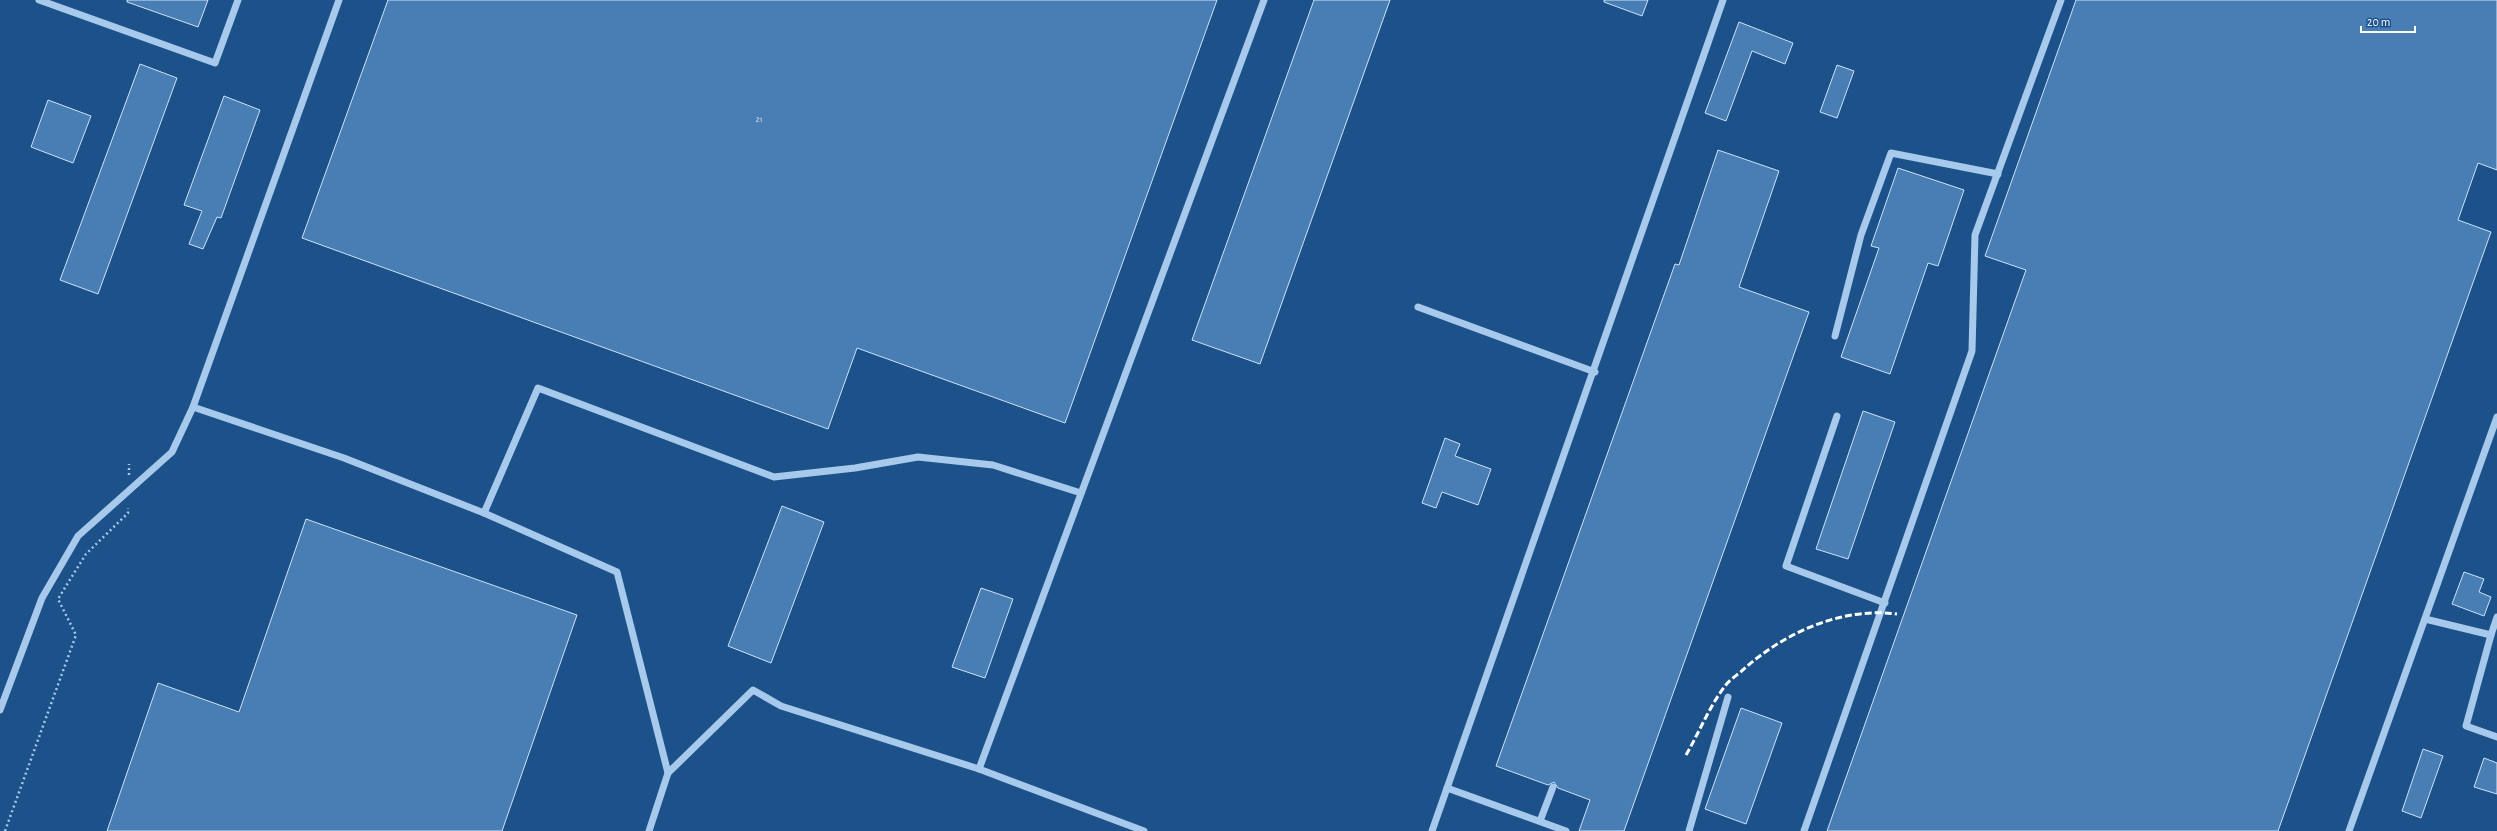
<svg xmlns="http://www.w3.org/2000/svg" width="2497" height="831" viewBox="0 0 2497 831" font-family="'Alegreya Sans',sans-serif">
	<rect width="100%" height="100%" fill="#1c518a"/>
	<g fill="#497eb4" stroke="#cce2f9">
		<path d="M127,0H208L198,27L127,2Z"/>
		<path d="M388,0H1217L1065,423L857,348L828,429L302,238Z"/>
		<path d="M1314,0H1390L1260,364L1192,340Z"/>
		<path d="M1604,0H1648L1642,16L1604,2Z"/>
		<path d="M2076,0H2497V170L2478,163L2458,220L2491,232L2278,831H1827L2026,270L1985,256Z"/>
		<path d="M1739,22L1793,43L1785,64L1752,51L1726,121L1705,113Z"/>
		<path d="M140,64L177,78L98,294L60,280Z"/>
		<path d="M1837,65L1854,71L1837,118L1820,112Z"/>
		<path d="M224,96L260,110L221,218L217,217L203,249L189,244L202,211L184,205Z"/>
		<path d="M48,100L91,116L73,163L31,147Z"/>
		<path d="M1718,150L1779,171L1739,287L1809,312L1624,831H1579L1590,800L1558,788L1554,782L1548,785L1496,766L1675,264L1679,265Z"/>
		<path d="M1898,168L1964,190L1938,266L1928,263L1890,374L1841,357L1879,248L1871,246Z"/>
		<path d="M1863,411L1895,422L1848,559L1816,549Z"/>
		<path d="M1445,438L1460,444L1455,456L1491,469L1478,505L1442,492L1436,508L1422,503Z"/>
		<path d="M782,506L824,522L771,663L728,646Z"/>
		<path d="M306,519L577,615L502,831H107L158,683L239,712Z"/>
		<path d="M2464,572L2484,579L2479,592L2491,597L2484,616L2452,604Z"/>
		<path d="M981,588L1013,599L985,678L952,667Z"/>
		<path d="M1741,708L1782,723L1746,824L1705,809Z"/>
		<path d="M2423,749L2443,756L2421,818L2402,811Z"/>
		<path d="M2484,758L2497,763V794L2474,787Z"/>
	</g>
	<g fill="none" stroke-linecap="round" stroke-linejoin="round">
		<g stroke="#a6c9ec" stroke-width="2.5" stroke-dasharray="2 3" stroke-linecap="butt">
			<path d="M129,475V464"/>
			<path d="M5,831L76,635L58,599L86,554L128,513V508"/>
		</g>
		<g stroke="#a6c9ec" stroke-width="7">
			<path d="M39,0L215,63L238,0"/>
			<path d="M1418,307L1595,372"/>
			<path d="M1835,336L1861,235L1891,153L1998,174"/>
			<path d="M193,407L344,458L484,513L617,572L668,773"/>
			<path d="M1837,416L1786,566L1885,603"/>
			<path d="M484,513L538,388L774,477L855,468L918,457L993,465L1081,493"/>
			<path d="M2425,619L2491,635L2497,617"/>
			<path d="M2491,635L2466,726L2497,737"/>
			<path d="M0,710L42,598L78,536L172,452L193,407L339,0"/>
			<path d="M979,769L1264,0"/>
			<path d="M1447,788L1566,831"/>
			<path d="M1540,821L1553,787"/>
			<path d="M649,831L668,773L753,690L781,706L979,769L1144,831"/>
			<path d="M1432,831L1723,0"/>
			<path d="M1689,831L1728,697"/>
			<path d="M1804,831L1972,351L1975,235L2061,0"/>
			<path d="M2349,831L2497,417"/>
		</g>
		<path stroke="#fff" stroke-width="3" stroke-dasharray="7 3" stroke-linecap="butt" d="M1686,755C1699,733 1709,707 1725,686C1730,679 1739,674 1745,668C1786,632 1842,607 1897,614"/>
	</g>
	<g text-anchor="middle" dominant-baseline="central" stroke-width="4" stroke-linejoin="round" paint-order="stroke">
		<g font-size="9" fill="#d2dfec">
			<text x="759" y="119">21</text>
		</g>
	</g>
	<path d="M2361 26v6h54v-6" fill="none" stroke="#ffffff" stroke-width="2"/>
	<text x="2367" y="26" font-size="12" fill="#ffffff" stroke="#1c518a" stroke-width="3" paint-order="stroke">20 m</text>
</svg>
